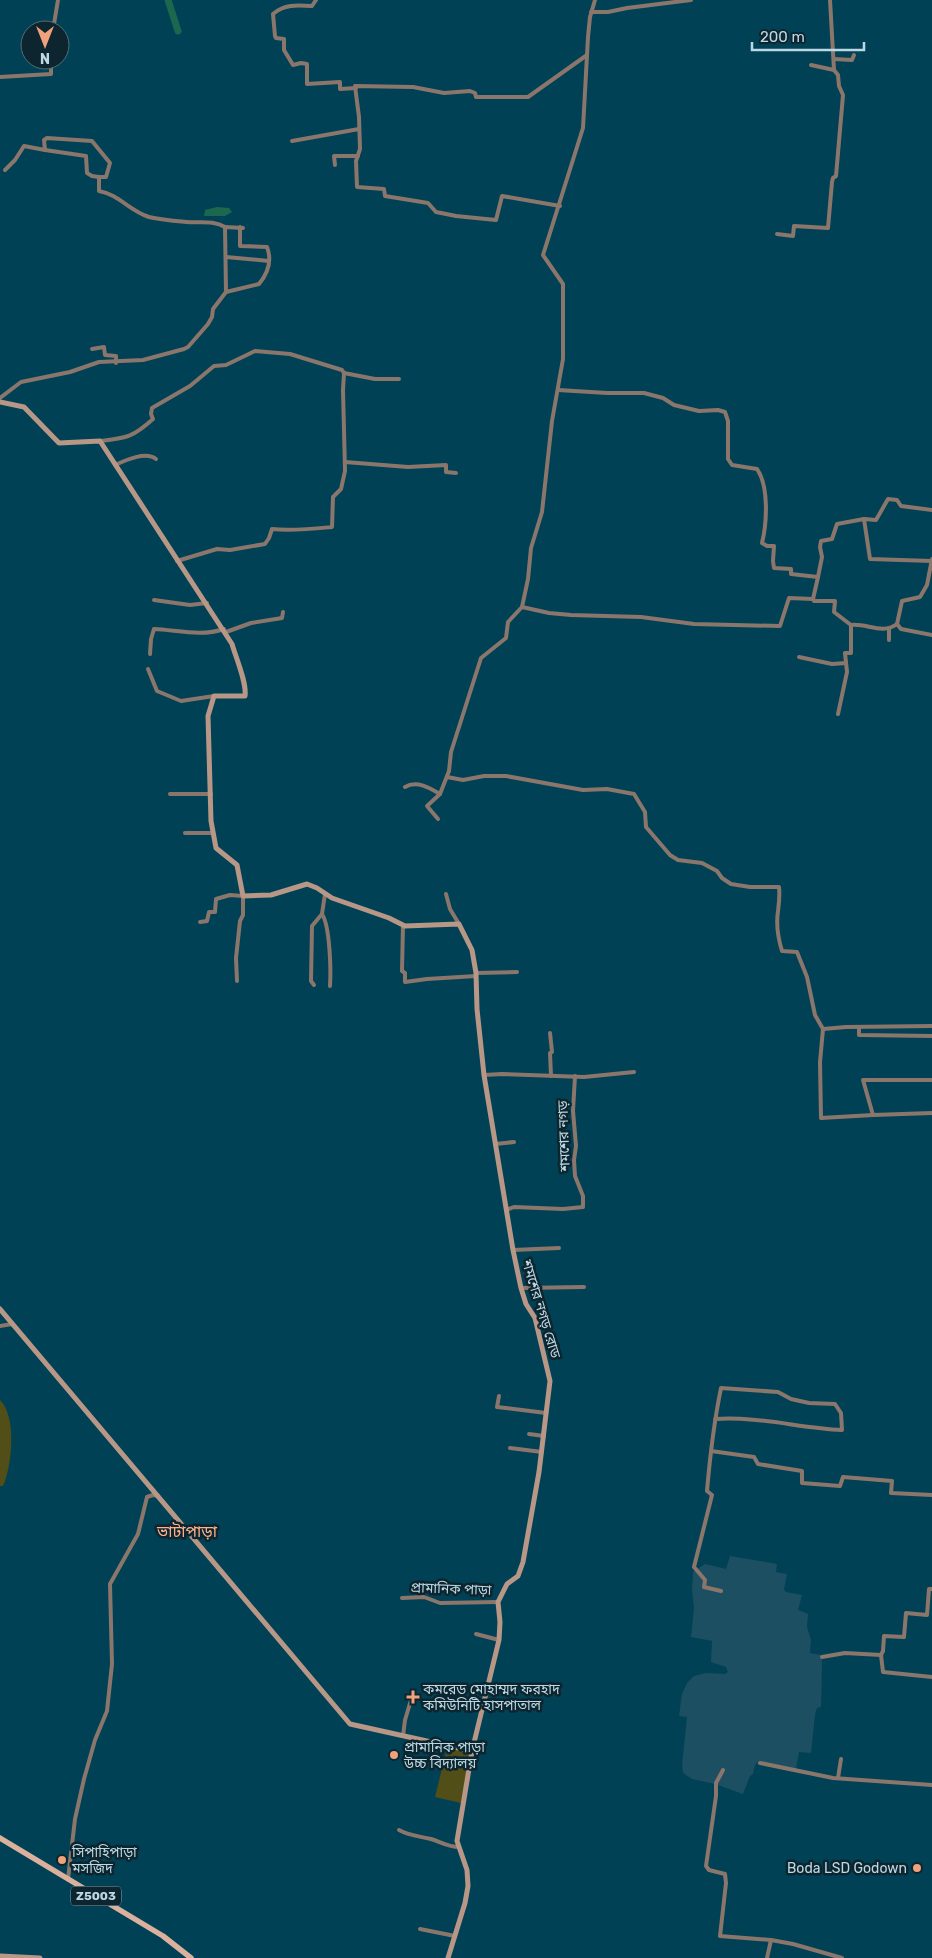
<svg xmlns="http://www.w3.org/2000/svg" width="932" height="1958" viewBox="0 0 932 1958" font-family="Rubik,'Noto Sans Bengali',sans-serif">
	<rect width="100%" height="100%" fill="#004155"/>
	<path fill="#1c4f61" d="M730,1556L777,1564L776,1572L787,1574L784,1590L786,1592L802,1595L798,1610L808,1614L807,1627L811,1640L810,1653L821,1655L822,1663L821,1707L817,1708L815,1715L811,1753L799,1752L796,1769L759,1761L755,1765L753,1774L750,1776L743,1794L715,1784L692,1779L686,1775L683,1772L682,1765L687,1717L679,1716L682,1694L687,1683L694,1676L706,1673L725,1674L728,1672L726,1667L711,1662L712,1641L691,1637L694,1608L692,1590L693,1572L705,1564L726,1569Z"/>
	<g fill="#514e17">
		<path d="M0,1400C17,1416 12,1466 3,1486H0Z"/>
		<path d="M447,1748L470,1753L461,1803L435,1797Z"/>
	</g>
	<path fill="#1b684f" d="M217,207L229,208L232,212L225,216H204L205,210Z"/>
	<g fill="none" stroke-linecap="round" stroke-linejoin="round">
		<path stroke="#1b684f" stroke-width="7" d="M168,0L178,31"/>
		<g stroke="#8b766c" stroke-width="4">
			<path d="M316,0L312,6C297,5 284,4 273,14L275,36L276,38L284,39V50L293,65L301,63L307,64V84L340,82V89L356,88"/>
			<path d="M591,12H608L627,8L691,0"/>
			<path d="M53,30L58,0"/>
			<path d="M834,59L852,60L854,55"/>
			<path d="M811,65L834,70L830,0"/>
			<path d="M0,77L51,74V60"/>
			<path d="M292,141L359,129"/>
			<path d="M45,150L86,156L87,173L92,176L99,177"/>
			<path d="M335,165L334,156H358"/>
			<path d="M5,170L15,160L24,146L45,150L44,140L47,138L92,141L110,163L106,177H99V191C118,194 130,211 149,217C161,220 175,221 187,222C200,223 214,220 225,227"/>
			<path d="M560,206L502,196L496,220L456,216L436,212L428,203L385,196L384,189L357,187L356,161L360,149L359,117L355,86L413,87L444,93L470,91L475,93L476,97H528L587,55"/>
			<path d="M777,234L793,236L794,226L828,228L832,182L833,178L836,176L843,95L839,86L838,75L834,70"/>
			<path d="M226,257L269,261"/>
			<path d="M226,292L225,227L243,228"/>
			<path d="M92,349L104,347L105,355L116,356V363"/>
			<path d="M344,373L375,379H399"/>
			<path d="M0,398L21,382L70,372L99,362L143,360L184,349L188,347L208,324L212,317L213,309L226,292L259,284C268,273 272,260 267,247L240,246V227"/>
			<path d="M100,441C126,438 132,438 153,419L151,414L152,408L190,386L214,366L226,365L255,351L290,354L342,370L344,373L343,390L345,471L341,489L333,497L332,527C311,529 293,531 272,529L269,538L265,544L230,550L217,549L177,561"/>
			<path d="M345,462L408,467L446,465V472L456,473"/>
			<path d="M115,465C126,460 146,451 156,459"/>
			<path d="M864,519L870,559L932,561"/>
			<path d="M818,577L822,557L820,547L821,541L832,539L837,524L864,519L876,520L888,499L897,500L901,506L932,510"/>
			<path d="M813,599L814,601H835L834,612L851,625"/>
			<path d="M154,600L190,605L207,603"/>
			<path d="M522,607L549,613L571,615L641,617L694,624L780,626L789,598L813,599L818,577L791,574V569L774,568L773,561L774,546H767L762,543C767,523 769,486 757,469L732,465L728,459V421L725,412L718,410L699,411L674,405L663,398L644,393H607L558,390"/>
			<path d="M897,624L902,601L920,597L927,585L932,559"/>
			<path d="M889,628V640"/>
			<path d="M226,632L251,623L282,618L283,612"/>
			<path d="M150,654L151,639L154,629C177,630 201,637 224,629"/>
			<path d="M799,657L832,664L846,663"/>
			<path d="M148,669L157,691L181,701L214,696"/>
			<path d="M838,714L847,672L845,653H851V625C867,623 882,635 897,624L901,629L932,635"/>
			<path d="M447,777L463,780L484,776H506L583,790L607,789L634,794L645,812L646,827L670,855L678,860L702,863L717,871L722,878L731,884L750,887H779C780,896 779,903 778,911C776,924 778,938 782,951L797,952L807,977L815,1015L823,1029L846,1027L932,1026"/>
			<path d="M405,787C417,780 430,788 440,794L449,771L451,752L481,658L506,638L508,622L522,607L528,579L531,548L542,512L552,421L563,359V284L543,255L583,128L588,37L590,17L595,0"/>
			<path d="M170,794H211"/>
			<path d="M438,819L427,806L440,794"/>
			<path d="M185,833H213"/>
			<path d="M446,894L450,909L459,924"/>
			<path d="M322,914C330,926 331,970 330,986"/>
			<path d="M200,922L207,921L209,912H215L216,899L230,895L243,896V915L240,921L236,958L237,981"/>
			<path d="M403,925L402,971L405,973V982L427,979L476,976"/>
			<path d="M476,973L517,972"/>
			<path d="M314,985L311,981L312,926L322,914L325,894"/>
			<path d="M859,1027V1035L932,1036"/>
			<path d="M823,1029L820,1062L821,1118L873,1115"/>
			<path d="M550,1033L552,1052L550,1053L551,1076"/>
			<path d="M484,1075L502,1074L584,1077L634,1072"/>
			<path d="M932,1080H863L873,1115L932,1113"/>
			<path d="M495,1144L514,1142"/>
			<path d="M506,1210L514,1207L563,1209L583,1207V1196L575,1176L574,1160L576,1146L573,1111L575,1076"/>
			<path d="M513,1250L559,1248"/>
			<path d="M521,1288L584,1287"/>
			<path d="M0,1326L12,1324"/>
			<path d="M499,1396L497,1407L546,1413"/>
			<path d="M715,1419C757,1416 800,1428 842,1430L841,1413L835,1404L809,1403L791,1399L778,1392L721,1388C714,1422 710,1456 707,1491L712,1495L694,1567L705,1580L704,1587L721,1591"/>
			<path d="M529,1434L544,1436"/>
			<path d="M510,1448L542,1452"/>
			<path d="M711,1451L754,1457L758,1464L802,1471V1483L840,1486L843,1477L892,1481L891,1493L932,1495"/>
			<path d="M402,1598L424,1597L440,1603L498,1602"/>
			<path d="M476,1634L499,1640"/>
			<path d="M881,1655L883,1651L884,1636L904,1637L906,1613L927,1615L929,1589H932"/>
			<path d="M822,1657L845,1653L881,1655L883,1672L932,1677"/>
			<path d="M403,1736L405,1720L411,1700"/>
			<path d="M760,1763L833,1778L932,1785"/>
			<path d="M723,1770L716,1783V1796L706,1866L709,1870L725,1874L726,1883L720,1936L771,1940L793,1944L842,1958"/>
			<path d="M838,1778L841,1759"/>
			<path d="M399,1830C410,1836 419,1836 431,1839C441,1842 448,1847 459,1847"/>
			<path d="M68,1879L75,1819L84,1779L95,1740L107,1711L112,1664L110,1584L138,1534L147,1497L153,1495L158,1496"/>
			<path d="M420,1929L455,1936"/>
			<path d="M767,1958L771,1940"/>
		</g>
		<g stroke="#b89787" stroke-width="5">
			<path d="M0,402L24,407L59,443L100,441L232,644C236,658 247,683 245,696H214L208,716L211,821L216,848L237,865L243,896L271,895L307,884L317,888L332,898L389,918L405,926L459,924L472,950L476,973L477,1009L484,1075L513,1250L521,1288L526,1304L535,1318L550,1381L539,1472L523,1562L518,1576L507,1584L498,1602L500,1622L499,1640L472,1751L457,1841L467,1870L468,1886L465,1903L448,1958"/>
			<path d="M0,1309L350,1724L472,1751"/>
			<path d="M0,1956L40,1958"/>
		</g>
		<path stroke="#dbb09c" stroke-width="5.5" d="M0,1838L163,1936L191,1958"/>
	</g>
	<g fill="#f1a17b" stroke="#0d252e" stroke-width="2">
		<path d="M410.5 1689.5h5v5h5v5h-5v5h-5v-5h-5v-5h5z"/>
		<circle cx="394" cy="1755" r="5"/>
		<circle cx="62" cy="1860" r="5"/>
		<circle cx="917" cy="1868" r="5"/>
	</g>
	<g text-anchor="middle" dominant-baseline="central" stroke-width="5" stroke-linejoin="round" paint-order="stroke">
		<rect fill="#0d252e" stroke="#88a2ad" stroke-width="1" x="71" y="1886.5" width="50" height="19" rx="4"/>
		<g font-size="12" font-weight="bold" fill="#bcd8e4">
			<text x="96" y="1896">Z5003</text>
		</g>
		<g font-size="14" fill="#bcd8e4" stroke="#0d252e">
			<text transform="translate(564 1136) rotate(-92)">শমশের নগড়</text>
			<text transform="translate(541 1309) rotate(73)">শমশের নগড় রোড</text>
			<text transform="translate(451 1589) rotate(2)">প্রামানিক পাড়া</text>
		</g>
		<g font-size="14" fill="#bcd8e4" stroke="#0d252e" text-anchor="start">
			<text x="423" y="1689">কমরেড মোহাম্মদ ফরহাদ<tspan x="423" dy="16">কমিউনিটি হাসপাতাল</tspan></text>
			<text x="404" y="1747">প্রামানিক পাড়া<tspan x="404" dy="16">উচ্চ বিদ্যালয়</tspan></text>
			<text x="72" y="1852">সিপাহিপাড়া<tspan x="72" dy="16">মসজিদ</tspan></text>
			<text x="907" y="1868" text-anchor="end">Boda LSD Godown</text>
		</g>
		<g font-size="16" fill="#feb38f" stroke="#0d252e">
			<text x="187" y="1531">ভাটাপাড়া</text>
		</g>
	</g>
	<g transform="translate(45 45) rotate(180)"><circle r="24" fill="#0d252e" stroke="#536d77"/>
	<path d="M0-4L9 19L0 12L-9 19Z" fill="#f1a17b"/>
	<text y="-8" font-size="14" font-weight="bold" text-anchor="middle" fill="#bcd8e4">N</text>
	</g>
	<path d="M752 42v8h112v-8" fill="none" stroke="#bcd8e4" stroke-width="2.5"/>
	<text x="760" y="42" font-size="15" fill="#bcd8e4" stroke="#0d252e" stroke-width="4" paint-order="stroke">200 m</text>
</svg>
